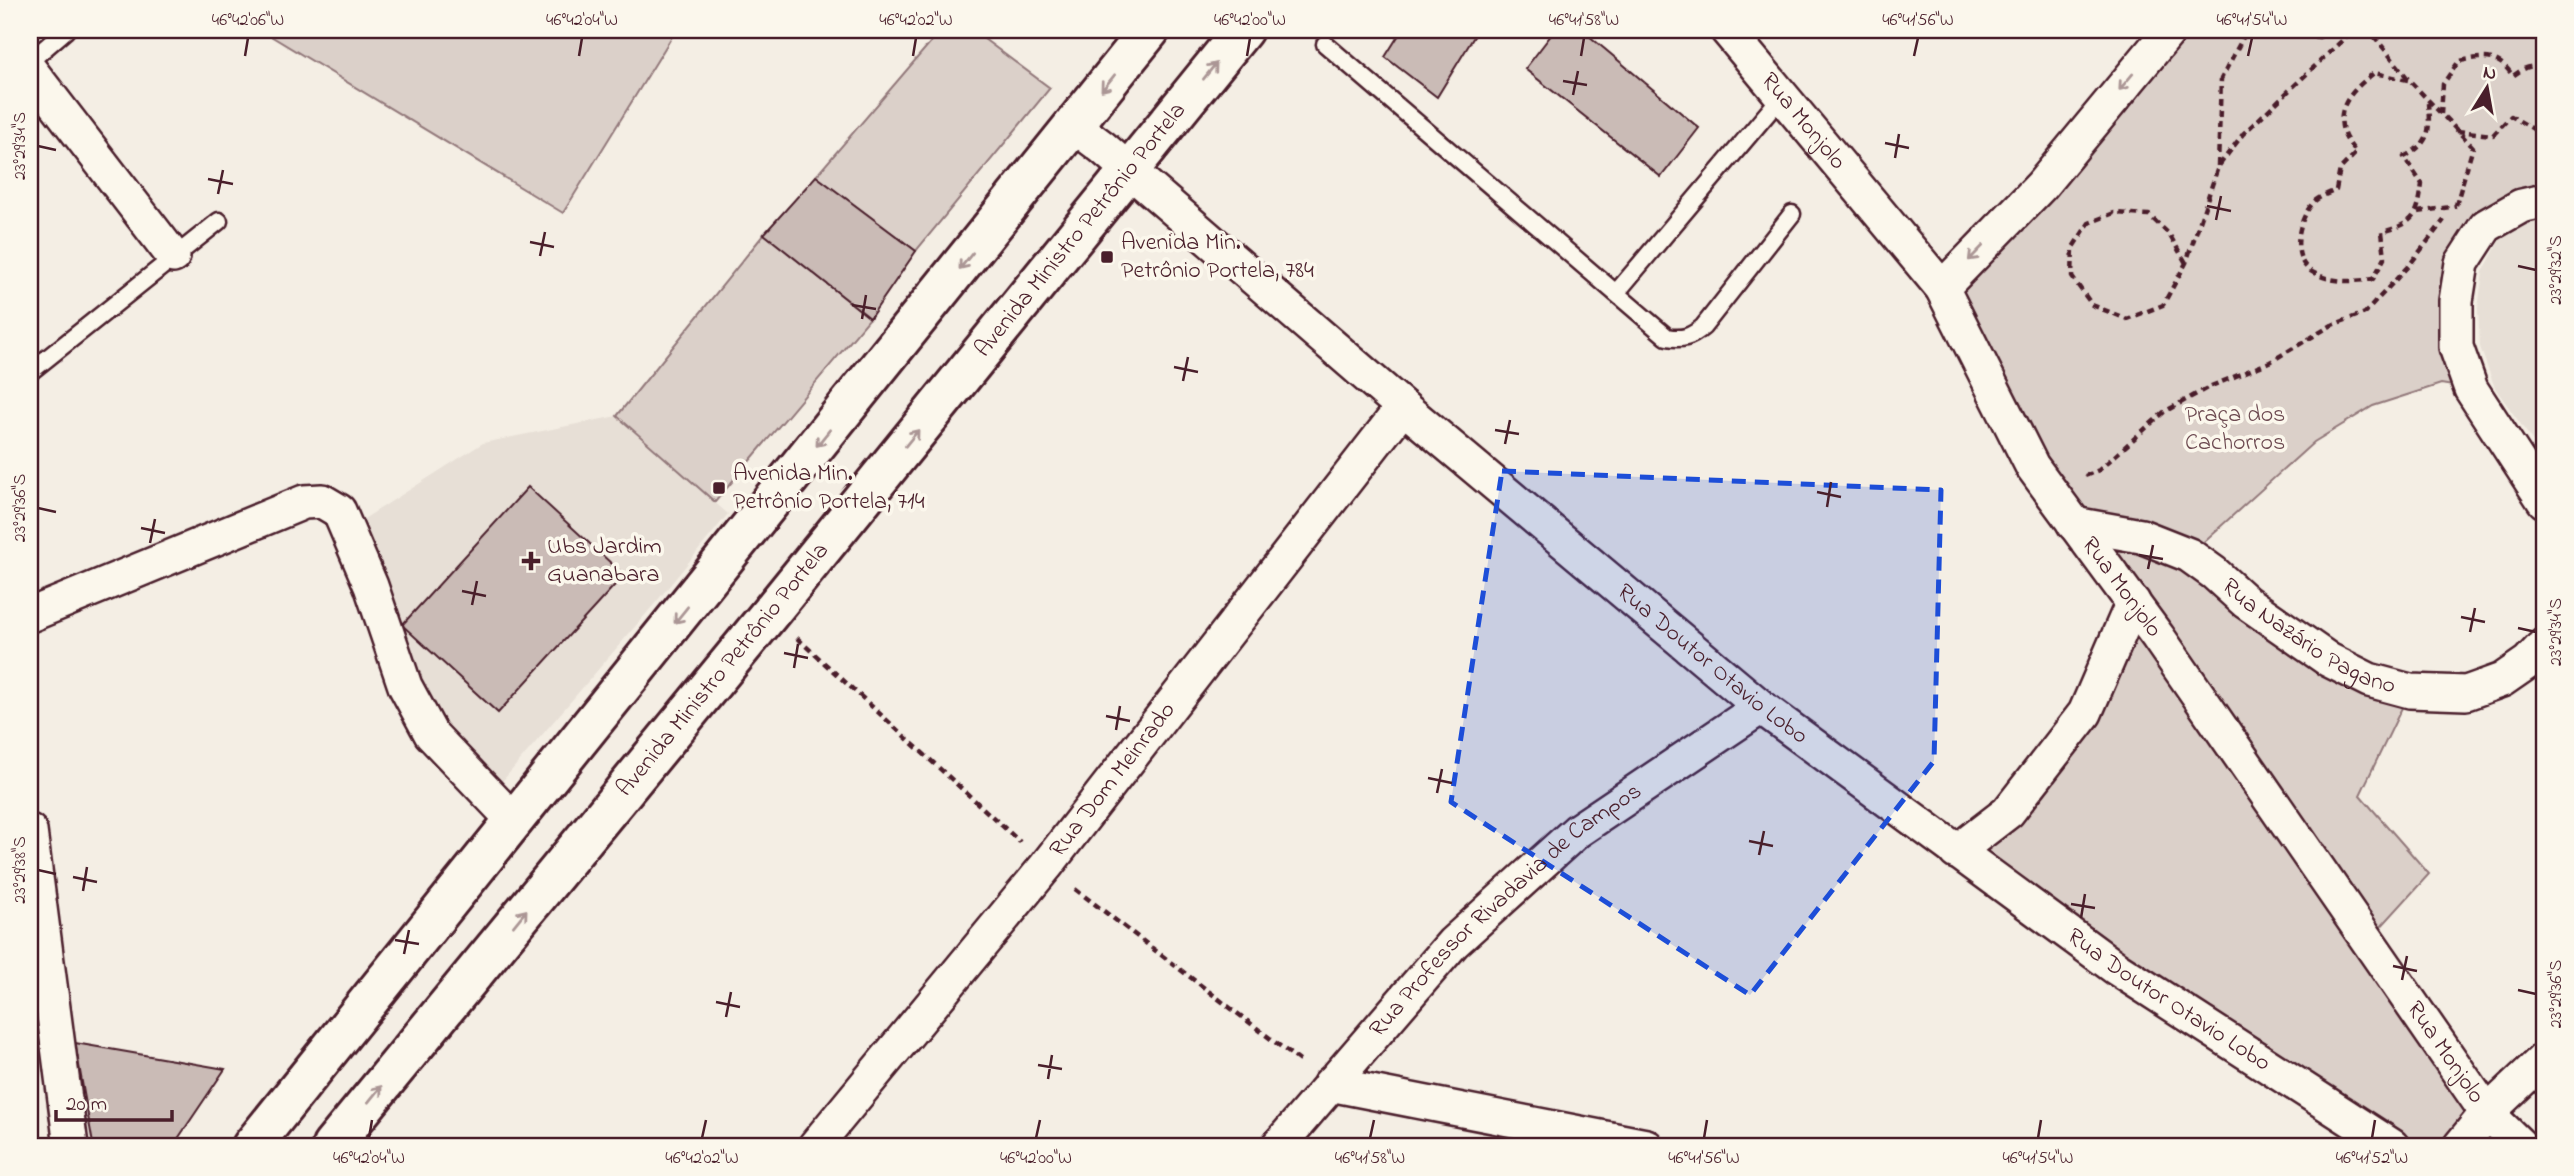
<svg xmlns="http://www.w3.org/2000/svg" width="2574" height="1176" viewBox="0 0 2574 1176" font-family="'Indie Flower',sans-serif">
	<rect width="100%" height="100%" fill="#f4eee4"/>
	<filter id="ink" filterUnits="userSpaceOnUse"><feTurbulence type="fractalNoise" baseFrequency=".0143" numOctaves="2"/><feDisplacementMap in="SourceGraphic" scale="14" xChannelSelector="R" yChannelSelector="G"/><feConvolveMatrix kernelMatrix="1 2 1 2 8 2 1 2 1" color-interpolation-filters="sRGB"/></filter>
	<g filter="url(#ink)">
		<g fill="#e7dfd6">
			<path d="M2537,218L2544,219V457L2495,388L2480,347L2478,309L2483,272L2501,238Z"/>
			<path d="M617,416L728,514L657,601L499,785L440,728L398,639L359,522L483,443Z"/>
		</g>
		<g fill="#dbd0c9" stroke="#92787a" stroke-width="2">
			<path d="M261,30H676L563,213Z"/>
			<path d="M941,30H972L1050,88L916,251L816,176Z"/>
			<path d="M2170,30H2544V201L2462,263L2471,389L2441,384L2373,406L2314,442L2189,555L2410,691L2360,795L2429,874L2368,941L2487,1113L2460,1146H2392L1956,852L2008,812L2132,604L1943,288Z"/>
			<path d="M764,234L870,318L715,502L617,416Z"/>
		</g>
		<g fill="#cabbb6" stroke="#4a1f2b" stroke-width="2">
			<path d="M1402,30H1478L1437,97L1385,57Z"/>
			<path d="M1555,30H1582L1699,128L1661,177L1525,69Z"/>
			<path d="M816,176L916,251L870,318L764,234Z"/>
			<path d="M528,487L624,575L498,713L402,625Z"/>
			<path d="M75,1043L225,1069L173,1146H103L93,1144Z"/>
		</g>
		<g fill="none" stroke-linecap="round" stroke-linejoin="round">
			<g stroke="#4a1f2b" stroke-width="21">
				<g id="lane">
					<path d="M1325,44L1667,337C1683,340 1691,337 1703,327L1792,214"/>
					<path d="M30,61L66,30"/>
					<path d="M1616,293L1782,96"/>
					<path d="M30,372L219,221"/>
				</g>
			</g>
			<g stroke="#4a1f2b" stroke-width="38">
				<g id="street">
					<path id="s1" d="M1727,30L1942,288L2032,466L2158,637L2487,1113L2521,1146"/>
					<path d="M30,70L173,256"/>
					<path id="s2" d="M1074,126L1102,147L1403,407L1761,707L2116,968L2392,1146"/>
					<path d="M2544,201L2521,206L2486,226L2462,263L2456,301V347L2471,389L2544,501"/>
					<path d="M1942,288L2041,186L2170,30"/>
					<path id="s3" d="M2074,524L2141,536L2189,555L2214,573L2246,602L2329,660L2369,680L2410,691L2466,693L2502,680L2528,662L2544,645"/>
					<path d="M30,615L304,502L322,501L339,511L371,586L405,686L431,734L515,822"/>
					<path d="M30,831L71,1146"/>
					<path d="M1956,852L2008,812L2085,713L2133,602"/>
					<path d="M1330,1084L1646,1146"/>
					<path id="s4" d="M815,1146L1046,866L1403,407"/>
					<path id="s5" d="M1278,1146L1453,943L1577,831L1761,707"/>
					<path d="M2460,1146L2487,1113L2544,1059"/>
				</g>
			</g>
			<g stroke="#4a1f2b" stroke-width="44">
				<g id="secondary">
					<path d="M252,1146L1150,30"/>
					<path id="s6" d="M332,1146L770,613L1243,30"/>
				</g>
			</g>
			<g stroke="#4a1f2b" stroke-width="4.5" stroke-dasharray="7 5" stroke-linecap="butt">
				<path d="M2267,30L2274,33L2319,37L2350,32L2374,36L2409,80L2473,147L2456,205"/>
				<path d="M2408,80L2374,73C2355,88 2334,106 2344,134C2346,140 2352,147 2356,153L2340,169L2336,190C2330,193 2321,196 2316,200C2298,216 2288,260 2314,273C2333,283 2353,282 2373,279L2385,257L2382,232C2415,223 2418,216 2422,184L2404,157C2431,142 2430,132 2428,103"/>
				<path d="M2441,114L2443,84L2459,61C2484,57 2497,53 2513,76C2523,68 2532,64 2544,67"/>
				<path d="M2457,131L2493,135L2511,116L2535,130L2544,131"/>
				<path d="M2218,166L2221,79L2247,30"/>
				<path d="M2418,212L2456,206"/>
				<path d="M2186,263L2169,234L2149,215L2114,213L2089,223L2073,247L2072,277L2092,305L2127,319L2163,305L2186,263L2218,167L2243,134L2349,34"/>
				<path d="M2085,476L2099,470L2164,412L2209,387L2270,362L2332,325L2365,313L2411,263L2444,220"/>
				<path d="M797,638L1020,842"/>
				<path d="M1075,889L1301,1062"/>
			</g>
			<use href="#lane" stroke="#fbf7ec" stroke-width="16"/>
			<use href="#street" stroke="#fbf7ec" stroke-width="33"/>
			<use href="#secondary" stroke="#fbf7ec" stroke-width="38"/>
		</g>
		<defs><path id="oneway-shaft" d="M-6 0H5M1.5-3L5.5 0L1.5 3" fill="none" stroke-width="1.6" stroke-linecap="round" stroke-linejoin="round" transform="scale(1.75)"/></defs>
		<g stroke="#ab9695">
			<use href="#oneway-shaft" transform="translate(1210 71) rotate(-51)"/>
			<use href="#oneway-shaft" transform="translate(2126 82) rotate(130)"/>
			<use href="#oneway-shaft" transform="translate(1108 83) rotate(129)"/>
			<use href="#oneway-shaft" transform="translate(1976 253) rotate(134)"/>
			<use href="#oneway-shaft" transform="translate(966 261) rotate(129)"/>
			<use href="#oneway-shaft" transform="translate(823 438) rotate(129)"/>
			<use href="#oneway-shaft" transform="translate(912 438) rotate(-51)"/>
			<use href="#oneway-shaft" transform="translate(681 615) rotate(129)"/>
			<use href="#oneway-shaft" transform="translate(520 918) rotate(-51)"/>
			<use href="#oneway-shaft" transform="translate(375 1094) rotate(-51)"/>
		</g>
	</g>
	<path fill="#1d4ed8" fill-opacity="0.2" stroke="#1d4ed8" stroke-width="5" stroke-dasharray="14 9" stroke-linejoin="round" d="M1502,471L1941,490L1934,761L1750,995L1451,802Z"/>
	<path fill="none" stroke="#4a1f2b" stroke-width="2.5" d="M245,56L248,38M579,56L582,38M913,56L916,38M1247,56L1250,38M1581,56L1584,38M1914,56L1918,38M2248,56L2252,38M1563,81L1587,85M1573,95L1578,71M1885,143L1909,148M38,146L56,150M1895,158L1899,134M208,179L233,184M218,194L223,170M2207,206L2231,211M2216,220L2221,196M530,242L554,247M540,256L545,232M2518,266L2536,270M852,305L876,309M862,319L866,295M1174,367L1198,372M1183,381L1188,357M1495,430L1519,434M1505,444L1510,420M1817,492L1841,497M1827,507L1831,482M38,508L56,512M141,528L165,533M150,543L155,519M2139,555L2163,559M2148,569L2153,545M462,591L486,596M472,605L477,581M2461,617L2485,622M2518,628L2536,632M2470,632L2475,608M784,653L808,658M794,668L798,644M1106,716L1130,721M1116,730L1120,706M1428,778L1452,783M1437,793L1442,769M1749,841L1773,846M1759,855L1764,831M38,870L56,874M73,877L97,882M83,891L87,867M2071,904L2095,908M2081,918L2085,894M395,940L419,944M404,954L409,930M2393,966L2417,971M2402,980L2407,956M2518,990L2536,994M716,1002L740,1007M726,1017L731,992M1038,1065L1062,1069M1048,1079L1052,1055M369,1138L372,1120M702,1138L706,1120M1036,1138L1040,1120M1370,1138L1374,1120M1704,1138L1707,1120M2038,1138L2041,1120M2372,1138L2375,1120"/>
	<g fill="#4a1f2b" stroke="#fbf7ec" stroke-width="2.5">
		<rect x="1100" y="250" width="14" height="14" rx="3.5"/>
		<rect x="712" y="481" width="14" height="14" rx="3.5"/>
		<path d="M527.5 550.5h7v7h7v7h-7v7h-7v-7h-7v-7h7z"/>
	</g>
	<g text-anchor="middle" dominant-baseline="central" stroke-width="7" stroke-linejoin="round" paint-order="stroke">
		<g font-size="24" fill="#4a1f2b" stroke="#fbf7ec">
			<text stroke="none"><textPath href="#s1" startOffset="119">Rua Monjolo</textPath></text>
			<text stroke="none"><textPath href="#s6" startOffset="1183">Avenida Ministro Petrônio Portela</textPath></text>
			<text stroke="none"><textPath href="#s1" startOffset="686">Rua Monjolo</textPath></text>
			<text stroke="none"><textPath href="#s3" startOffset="266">Rua Nazário Pagano</textPath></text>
			<text stroke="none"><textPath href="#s2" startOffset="835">Rua Doutor Otavio Lobo</textPath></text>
			<text stroke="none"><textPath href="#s6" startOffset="616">Avenida Ministro Petrônio Portela</textPath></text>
			<text stroke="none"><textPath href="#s4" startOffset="472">Rua Dom Meinrado</textPath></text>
			<text stroke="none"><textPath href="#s5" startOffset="329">Rua Professor Rivadavia de Campos</textPath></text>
			<text stroke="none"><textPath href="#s2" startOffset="1402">Rua Doutor Otavio Lobo</textPath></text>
			<text stroke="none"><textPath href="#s1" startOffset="1253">Rua Monjolo</textPath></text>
		</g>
		<g font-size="24" fill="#4a1f2b" stroke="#fbf7ec" text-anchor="start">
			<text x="1121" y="243">Avenida Min.<tspan x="1121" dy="28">Petrônio Portela, 784</tspan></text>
			<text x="733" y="474">Avenida Min.<tspan x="733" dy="28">Petrônio Portela, 714</tspan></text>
			<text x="547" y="547">Ubs Jardim<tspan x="547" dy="28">Guanabara</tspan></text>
		</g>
		<g font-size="24" fill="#6e4b52" stroke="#fbf7ec">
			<text x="2235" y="415">Praça dos<tspan x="2235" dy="28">Cachorros</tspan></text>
		</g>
	</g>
	<rect width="2574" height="1176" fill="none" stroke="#fbf7ec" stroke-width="77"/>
	<g transform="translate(2487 88) rotate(11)" stroke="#fbf7ec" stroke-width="5" paint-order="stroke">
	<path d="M0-5L12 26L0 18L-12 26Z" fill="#4a1f2b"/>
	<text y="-10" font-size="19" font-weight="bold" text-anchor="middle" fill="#4a1f2b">N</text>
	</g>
	<path d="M56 1110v10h116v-10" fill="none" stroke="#4a1f2b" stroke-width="3.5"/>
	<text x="66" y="1110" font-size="21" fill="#4a1f2b" stroke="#fbf7ec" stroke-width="5" paint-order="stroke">20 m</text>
	<rect x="38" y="38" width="2498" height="1100" fill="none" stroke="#4a1f2b" stroke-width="2.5"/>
	<g font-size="18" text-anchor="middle" fill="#4a1f2b">
		<text x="248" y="25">46°42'06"W</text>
		<text x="582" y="25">46°42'04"W</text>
		<text x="916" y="25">46°42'02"W</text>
		<text x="1250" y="25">46°42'00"W</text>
		<text x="1584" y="25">46°41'58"W</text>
		<text x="1918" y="25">46°41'56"W</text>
		<text x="2252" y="25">46°41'54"W</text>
		<text transform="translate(19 146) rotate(-90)" y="6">23°29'34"S</text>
		<text transform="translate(2555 270) rotate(-90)" y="6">23°29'32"S</text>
		<text transform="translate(19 508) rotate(-90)" y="6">23°29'36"S</text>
		<text transform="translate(2555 632) rotate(-90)" y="6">23°29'34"S</text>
		<text transform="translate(19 870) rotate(-90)" y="6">23°29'38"S</text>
		<text transform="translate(2555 994) rotate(-90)" y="6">23°29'36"S</text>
		<text x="369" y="1163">46°42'04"W</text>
		<text x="702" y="1163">46°42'02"W</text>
		<text x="1036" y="1163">46°42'00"W</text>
		<text x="1370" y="1163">46°41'58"W</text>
		<text x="1704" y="1163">46°41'56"W</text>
		<text x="2038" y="1163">46°41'54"W</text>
		<text x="2372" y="1163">46°41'52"W</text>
	</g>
</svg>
